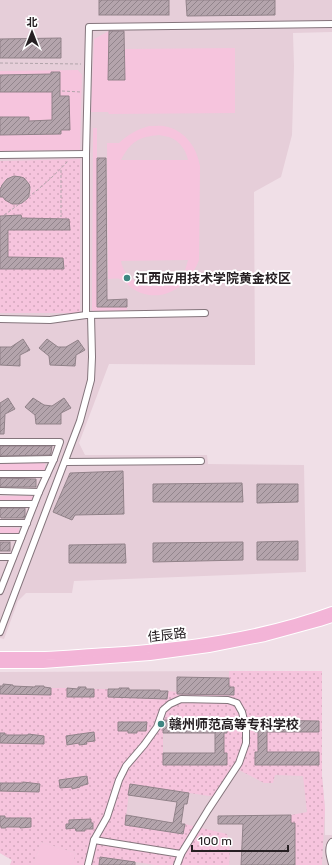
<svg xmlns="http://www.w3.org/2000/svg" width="332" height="865" viewBox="0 0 332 865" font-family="Rubik,'Noto Sans SC',sans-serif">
	<defs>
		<pattern id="garden-dots" width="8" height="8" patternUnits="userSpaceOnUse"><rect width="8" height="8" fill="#f6c4dd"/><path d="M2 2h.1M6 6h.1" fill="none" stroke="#d3a8bd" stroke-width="1.8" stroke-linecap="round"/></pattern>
		<pattern id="building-hatch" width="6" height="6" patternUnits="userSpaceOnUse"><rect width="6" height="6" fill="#b4a4ac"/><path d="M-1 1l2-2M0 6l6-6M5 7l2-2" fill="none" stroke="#92858c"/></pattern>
	</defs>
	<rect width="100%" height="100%" fill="#f0dfe7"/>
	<g fill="#e6ced9">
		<path d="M0,0H332V32L293,33L294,66L292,135L281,177L254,192L255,365L109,364L79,443L85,455H207L208,464L304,465L306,572L74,581L72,593H26L18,601L4,639L0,638Z"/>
		<path d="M229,671H322V776L325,809V835H332V865H10L12,860L0,853V672Z"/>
	</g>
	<g fill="#f6c4dd" fill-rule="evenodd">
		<path d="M109,31V80H125V49L235,48V113L109,114L108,112H91L93,65L94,39Z"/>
		<path d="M78,70L82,75L80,150L0,151V135L61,134V130H70L60,96V72H51V74L0,75V71Z"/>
		<path d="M0,92H52V120L29,121V117H0Z"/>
		<path d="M149,126C155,126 162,125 168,127C186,132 197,148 200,166L199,260C190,284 167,302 141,293C136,291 131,288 128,285C126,283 123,280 120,279C117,278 111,279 108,279L107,143H119C129,134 136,130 149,126ZM159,135C162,136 166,136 169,137C179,140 186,150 188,160H121C131,141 139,137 159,135ZM188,260C187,263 186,269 184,272C183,273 180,276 179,276C160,293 126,288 121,261Z"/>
		<path d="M93,128H97V307H127V311H92Z"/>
		<rect x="0" y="463" width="45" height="7"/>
		<rect x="0" y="496" width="33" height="5"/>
		<path d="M0,527L19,528V534L0,533Z"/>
		<path d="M41,842L76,853L72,865H33Z"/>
	</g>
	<g fill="url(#garden-dots)" fill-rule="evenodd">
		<path d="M80,159V313H0V269H64L63,258L8,257V230L70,229L69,219L22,218L21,215L0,216V197C7,197 10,205 17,204C21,204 25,202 28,198C40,180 8,164 1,188H0V161Z"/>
		<path d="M229,671H322V776L325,809L322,865H295V823H291V815L307,812L303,776L275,775L273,783H264L235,768L216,797L130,784L125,825L183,834L185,824L227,834L230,851L229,865H156L100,857L99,865H72L76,853L41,842L33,865H10L12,860L0,853V826L1,828H6V827L26,828L31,827L24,817L20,816V818H5V816H1L0,818V791L39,792L40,784H32V783H1L0,781V743L36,736V735L28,734V735H5V733H0V694L51,695V688H67L68,697H93L94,689H108V697L167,699L168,691L177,692V694L234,695L229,687ZM163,720L227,721V733H224V753L227,754V765L163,764ZM118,722H147L146,731H137V733H128V731H118ZM94,732L86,742V744L79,745V743L67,745L66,736ZM87,776L88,784L80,786V787L72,789V787L60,788L59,780ZM90,819L91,823H93V829H85V831H76L75,828L66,829V824H69V820Z"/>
	</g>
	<g fill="url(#building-hatch)" stroke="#918289">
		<rect x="99" y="0" width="70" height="15"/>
		<path d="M186,0H275V15L187,16Z"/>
		<path d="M109,31H124L125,80H108Z"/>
		<path d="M61,38V58H0V39Z"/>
		<path d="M51,72H60V96H69L70,130H61V134L0,135V117H29V121L52,120V92H0V75L51,74Z"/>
		<path d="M97,158H106L107,300L127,299V307H97Z"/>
		<path d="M14,176L21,177L24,178L29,184L30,187L29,195L28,198L22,203L19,204H12L5,200L3,197H0V188H1L2,185L7,179Z"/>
		<path d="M21,215L22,218L69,219L70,230H8V257L63,258L64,269H0V216Z"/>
		<path d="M23,339L30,350L20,355V366L0,365V347H11Z"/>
		<path d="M47,339L58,347H66L78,340L85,350L76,355L75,366L50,365L49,356L39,348Z"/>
		<path d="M8,398L15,409L5,414L4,434H0V403Z"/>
		<path d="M33,398L44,405L52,406L64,398L71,408L61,413V424H36L35,415L25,407Z"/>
		<path d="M0,446H52L51,453V455L0,456Z"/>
		<path d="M123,471L124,514L75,515L72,520L53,512L70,473Z"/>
		<path d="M0,478L36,479V487H0Z"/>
		<path d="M242,483L243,502H153V484Z"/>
		<path d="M257,484H298V502L257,503Z"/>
		<path d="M0,508H25V515L24,518H1V517H0Z"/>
		<path d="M298,541V560H257V542Z"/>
		<rect x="0" y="542" width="10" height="9"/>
		<path d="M243,542V560L153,562V543Z"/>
		<path d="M125,544L126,563H69V545Z"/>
		<path d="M177,677L229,678V687H234V695L177,694Z"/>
		<path d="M3,684L13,685V686L35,687V686H44V687L51,688V695L0,694V686H3Z"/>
		<path d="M78,687H86V689H94V697H67V688L78,689Z"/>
		<path d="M119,688H129V690H160V691H168L167,699L108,697V689H119Z"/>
		<path d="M164,720L227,721V733H224V753H227V765H163V753H215V733H163V723Z"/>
		<path d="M255,720L319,721V732H267V752H319V765H255V752H258V732H255Z"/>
		<path d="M118,722H147L146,731H137V733H128V731H118Z"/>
		<path d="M94,732L95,741L86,742L87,744L79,745V743L67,745L66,736Z"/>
		<path d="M0,733H5V735H28V734L44,736V744L0,743Z"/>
		<path d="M87,776L88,784L80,786V787L72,789V787L60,788L59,780Z"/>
		<path d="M23,782L40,784L39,792L0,791V783H23Z"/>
		<path d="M130,784L189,793L187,804H184L181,824H185L183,834L125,825L126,815L173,823L177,802L128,795Z"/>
		<path d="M291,815V823H295V865H241L243,824H218V816Z"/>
		<path d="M0,816H5V818H31V827L20,828V827H6V828H1V826H0Z"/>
		<path d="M91,819V823H93V829H85V831H76L75,828L66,829V824H69V820Z"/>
		<path d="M100,857L135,862V865H99Z"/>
	</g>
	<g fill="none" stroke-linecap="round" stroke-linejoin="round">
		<g stroke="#84757c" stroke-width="8">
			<g id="minor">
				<path d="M0,155L86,154"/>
				<path d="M86,315V154L89,27L332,24"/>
				<path d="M0,319L50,320L86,315L205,313"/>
				<path d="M0,442H60L54,459L39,492L0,591"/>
				<path d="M0,460L54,459"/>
				<path d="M65,462L201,461"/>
				<path d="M0,474H47"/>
				<path d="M0,491L39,492"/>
				<path d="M0,504H34"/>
				<path d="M0,523H27"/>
				<path d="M0,537H21"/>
				<path d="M0,557H13"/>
				<path d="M0,632L80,421L91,380L92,357L91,315"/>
				<path d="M94,840L107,817L119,780L126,766L144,745L157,727L163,710L170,704L181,699L228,700L237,703L242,712L246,728V743L239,763L208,810L181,854L177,865"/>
				<path d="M332,842C327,848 330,857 332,864"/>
				<path d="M88,865L94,840L181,854"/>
			</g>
		</g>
		<g stroke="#fff" stroke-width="10">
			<g id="major">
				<path d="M0,656C15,656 30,656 45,656C67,655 88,653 109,652C184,647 261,637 332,611"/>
				<path d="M0,664H43L150,656L209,648L265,637L320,622L332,618"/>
			</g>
		</g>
		<g stroke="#b1a4aa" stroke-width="1" stroke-dasharray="3 2" stroke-linecap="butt">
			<path d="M0,63L81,64"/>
			<path d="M62,91L81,92"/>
			<path d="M61,170V217"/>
			<path d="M0,218C24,201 48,183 68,161"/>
		</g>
		<use href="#minor" stroke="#fff" stroke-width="6"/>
		<use href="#major" stroke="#f3b4d7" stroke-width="8"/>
	</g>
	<g fill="#3e8681" stroke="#fff" stroke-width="1.5">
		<circle cx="127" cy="278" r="4"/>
		<circle cx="161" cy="724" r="4"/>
	</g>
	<g text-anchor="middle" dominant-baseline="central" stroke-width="4" stroke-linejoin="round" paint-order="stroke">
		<g font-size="13" font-weight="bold" fill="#262023" stroke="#fff" text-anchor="start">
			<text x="135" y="278">江西应用技术学院黄金校区</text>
			<text x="169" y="724">赣州师范高等专科学校</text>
		</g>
		<g font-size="13" fill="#262023" stroke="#fff">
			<text transform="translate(167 635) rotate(-7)">佳辰路</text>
		</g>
	</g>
	<g transform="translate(32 32)" stroke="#ffffff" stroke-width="3" paint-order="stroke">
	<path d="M0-3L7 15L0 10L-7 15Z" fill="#262023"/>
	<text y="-6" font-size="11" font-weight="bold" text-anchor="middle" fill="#262023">北</text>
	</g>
	<path d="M192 845v6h96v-6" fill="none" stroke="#262023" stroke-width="2"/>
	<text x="198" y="845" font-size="12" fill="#262023" stroke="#ffffff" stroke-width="3" paint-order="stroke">100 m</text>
</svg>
